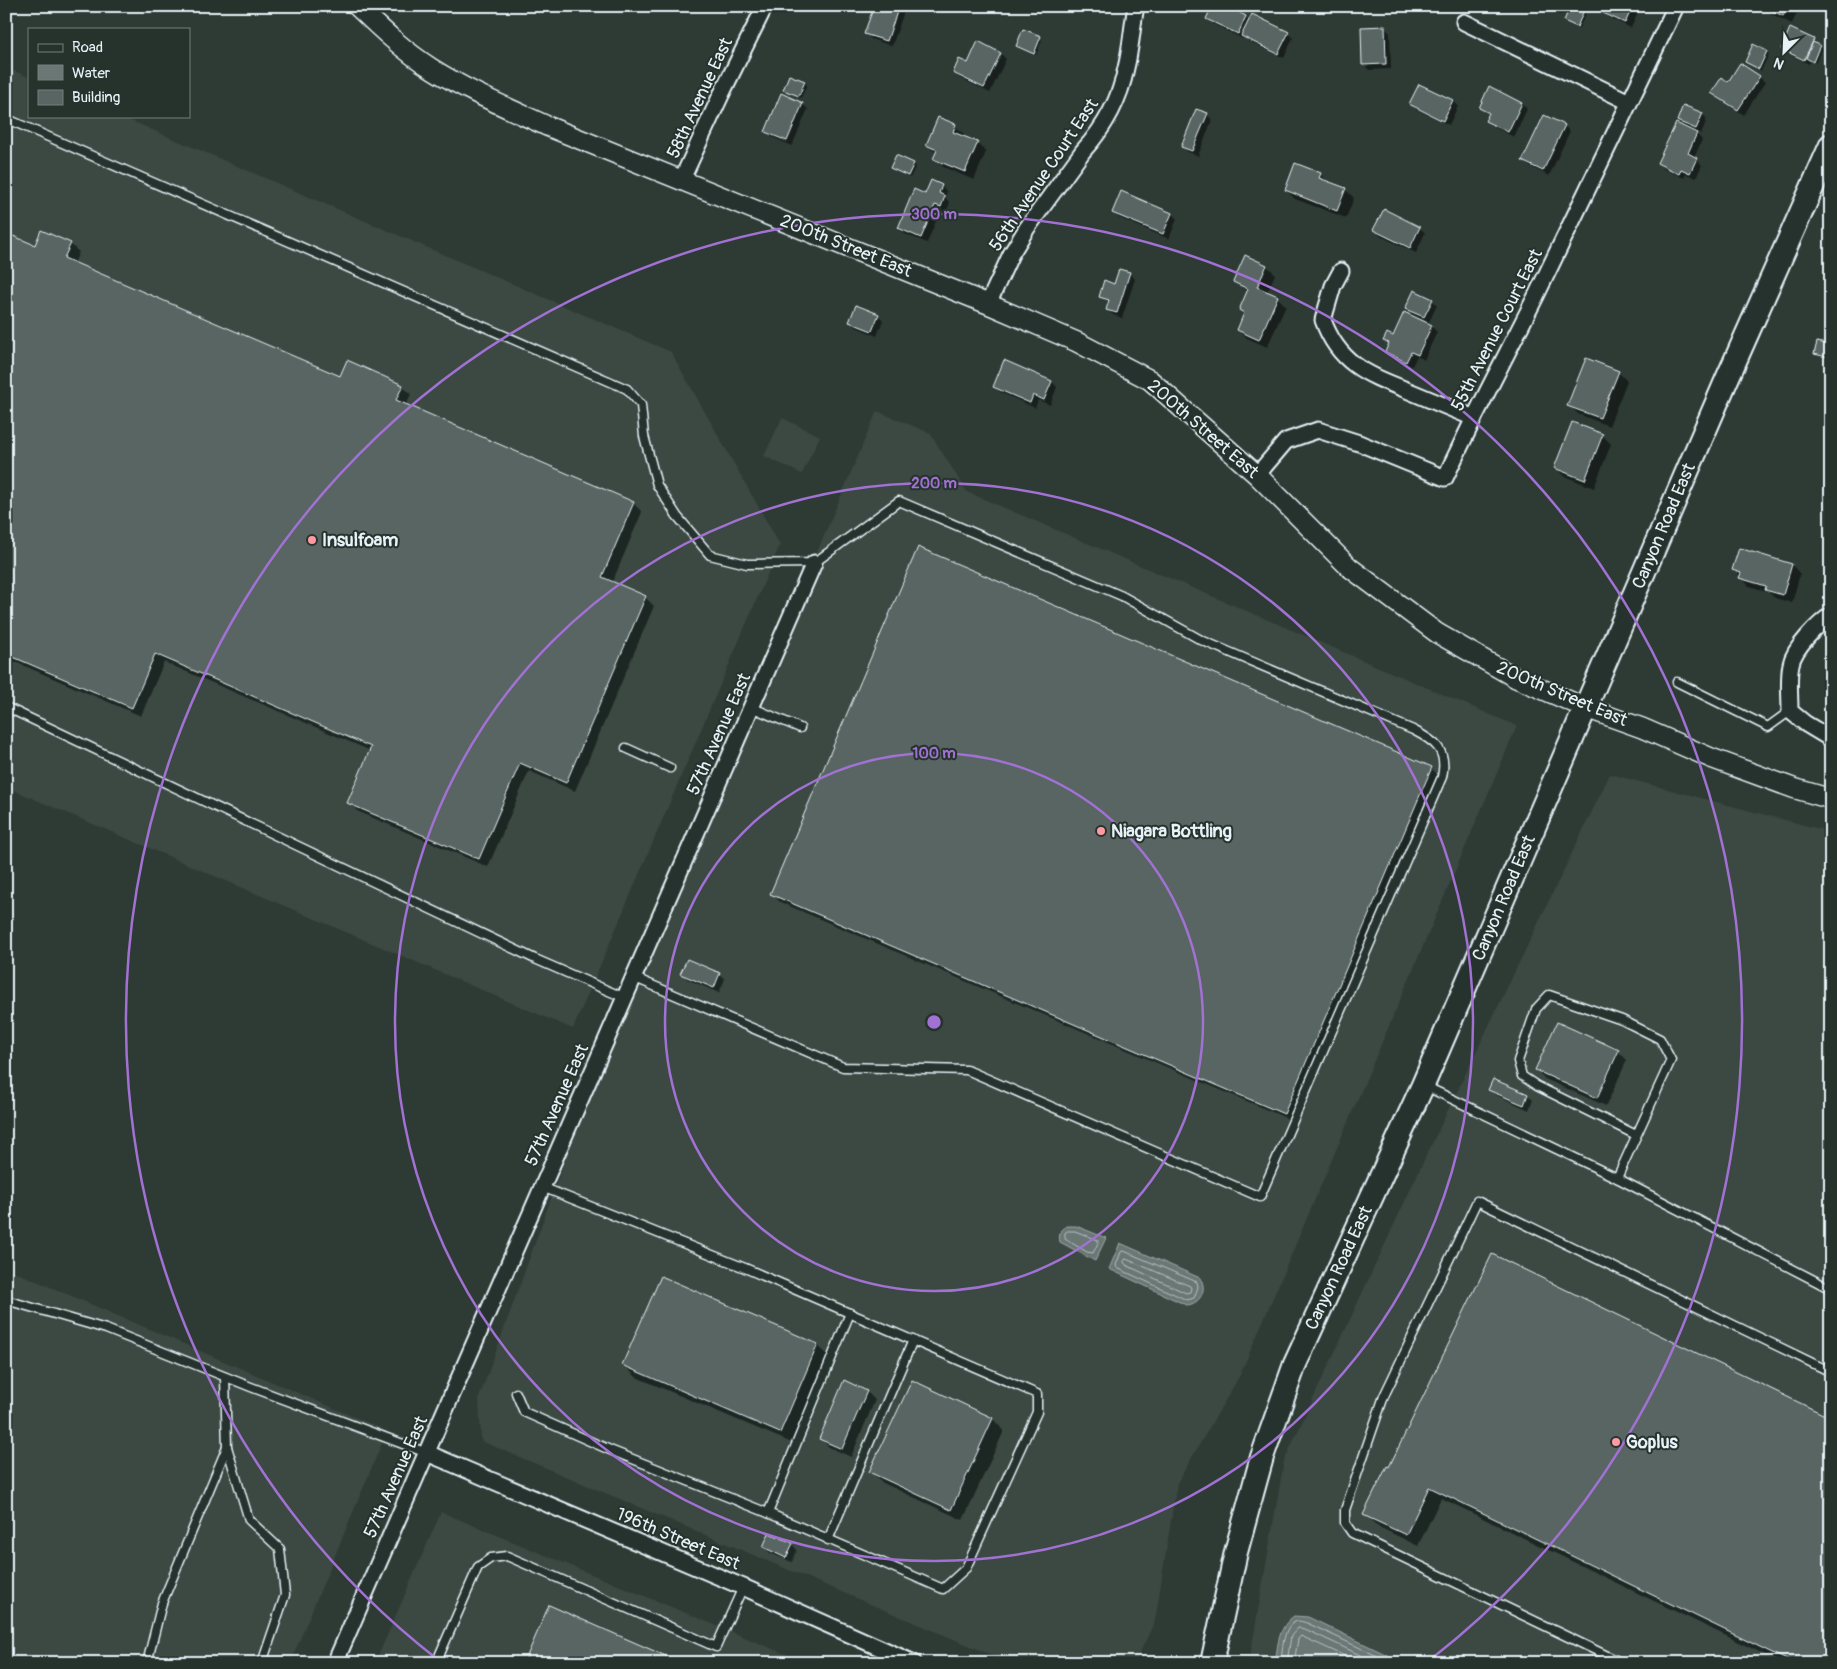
<svg xmlns="http://www.w3.org/2000/svg" width="1837" height="1669" viewBox="0 0 1837 1669" font-family="Pangolin,sans-serif">
	<rect width="100%" height="100%" fill="#2e3b35"/>
	<filter id="ink" filterUnits="userSpaceOnUse"><feTurbulence type="fractalNoise" baseFrequency=".02" numOctaves="2"/><feDisplacementMap in="SourceGraphic" scale="10" xChannelSelector="R" yChannelSelector="G"/><feConvolveMatrix kernelMatrix="1 2 1 2 8 2 1 2 1" color-interpolation-filters="sRGB"/></filter>
	<g filter="url(#ink)">
		<g fill="#3b4843">
			<path d="M6,68L29,77V116H120L671,352L780,545L573,1029L6,787Z"/>
			<path d="M877,411L930,433L967,492L1517,726L1240,1375L1177,1483L1155,1621L1135,1663H1011L481,1441L479,1398L598,1068Z"/>
			<path d="M782,418L820,436L802,474L764,456Z"/>
			<path d="M1610,774L1831,832V1663H1249L1284,1461L1426,1156Z"/>
			<path d="M6,1268L387,1431L290,1663H6Z"/>
			<path d="M441,1512L807,1663H375Z"/>
		</g>
		<g fill="#6b7775" stroke="#9da8a9">
			<path d="M1066,1226H1076L1106,1238L1095,1261L1060,1242C1058,1235 1061,1230 1066,1226Z"/>
			<path d="M1120,1243L1200,1278C1208,1289 1200,1305 1186,1305L1109,1269Z"/>
			<path d="M1294,1616L1308,1617L1404,1663H1275C1278,1645 1278,1627 1294,1616Z"/>
		</g>
		<g fill="#0007">
			<path d="M875,6H906L892,46L871,39L866,33Z"/>
			<path d="M1549,6H1567L1560,15Z"/>
			<path d="M1572,6H1579L1587,11L1579,28L1565,20Z"/>
			<path d="M1607,6H1641L1631,28L1610,18L1604,13Z"/>
			<path d="M1755,6H1800L1792,24Z"/>
			<path d="M1246,17L1250,21L1288,33L1293,38L1284,58L1248,41L1244,37L1243,39L1213,24L1208,18Z"/>
			<path d="M1384,27L1390,33L1391,69L1369,70L1363,64Z"/>
			<path d="M1040,38L1042,40L1036,55L1017,46Z"/>
			<path d="M1813,40L1822,48L1815,63L1811,61L1809,64L1788,54L1782,49Z"/>
			<path d="M1754,46L1769,54L1761,71L1746,62Z"/>
			<path d="M1001,54L1006,59L990,93L960,78L954,73L968,65Z"/>
			<path d="M1759,77L1765,82L1744,115L1718,98L1713,93L1729,84Z"/>
			<path d="M804,82L807,85L801,98L784,89Z"/>
			<path d="M1489,88L1522,104L1527,109L1514,137L1492,126L1486,120L1489,115L1480,108Z"/>
			<path d="M1453,101L1458,106L1449,125L1416,109L1411,104Z"/>
			<path d="M802,104L808,109L792,146L772,137L766,132Z"/>
			<path d="M1207,114L1212,120L1198,156L1188,152L1183,147Z"/>
			<path d="M1702,114L1707,119L1701,134L1693,130L1702,140L1694,158L1702,165L1696,178L1686,174L1684,178L1664,169L1659,163L1687,129L1678,120Z"/>
			<path d="M955,126L964,134L962,137L977,143L986,152L974,180L943,167L935,158L937,154L927,145Z"/>
			<path d="M1564,126L1570,131L1549,176L1529,166L1523,161Z"/>
			<path d="M913,164L916,166L910,178L892,168Z"/>
			<path d="M1320,174L1329,183L1345,189L1354,198L1346,218L1295,199L1286,190Z"/>
			<path d="M931,182L942,186L947,192L945,197L950,203L946,212L941,209L927,243L905,234L899,228L926,195Z"/>
			<path d="M1121,193L1172,214L1177,219L1169,239L1119,218L1113,212Z"/>
			<path d="M1385,210L1420,228L1425,233L1416,253L1380,236L1375,230Z"/>
			<path d="M6,235L35,247L70,244L79,252L74,264L341,378L402,386L411,394L406,406L633,503L642,512L612,583L645,597L654,606L575,791L529,771L488,867L357,811L349,802L371,751L164,662L141,716L6,658Z"/>
			<path d="M1246,256L1267,266L1275,274L1267,293L1277,297L1286,306L1267,347L1247,338L1238,330L1245,315L1240,310L1248,292L1235,282Z"/>
			<path d="M1129,273L1135,279L1122,318L1113,315L1107,309L1110,303L1100,296Z"/>
			<path d="M1432,300L1437,305L1429,322L1412,314L1407,308Z"/>
			<path d="M878,315L883,320L877,336L856,327L850,322Z"/>
			<path d="M1431,326L1437,332L1424,360L1417,356L1412,366L1392,358L1387,352L1390,345L1385,340Z"/>
			<path d="M1831,328V341L1828,338Z"/>
			<path d="M1831,347V359L1818,356L1816,354Z"/>
			<path d="M1618,372L1627,381L1609,426L1578,414L1569,405Z"/>
			<path d="M1052,382L1057,387L1050,405L1038,400L1035,408L1000,392L994,387Z"/>
			<path d="M1572,423L1603,436L1611,444L1594,488L1564,476L1555,467Z"/>
			<path d="M919,549L1432,769L1440,777L1293,1121L780,902L771,893Z"/>
			<path d="M1740,549L1792,565L1800,574L1792,603L1775,598L1769,592L1749,586L1734,570Z"/>
			<path d="M682,974H719L725,979L719,993L687,979Z"/>
			<path d="M1618,1051L1627,1060L1606,1106L1545,1079L1536,1070Z"/>
			<path d="M1490,1090L1528,1095L1533,1100L1529,1110L1496,1095Z"/>
			<path d="M817,1345L829,1356L792,1443L636,1377L624,1365Z"/>
			<path d="M912,1382L993,1419L1004,1431L963,1520L883,1483L871,1472Z"/>
			<path d="M867,1392L875,1400L851,1457L829,1447L820,1438Z"/>
			<path d="M1388,1468L1831,1663H1782L1441,1498L1418,1546L1377,1526L1365,1514Z"/>
			<path d="M792,1544L797,1550L792,1562L770,1553L764,1547Z"/>
		</g>
		<g fill="none" stroke-linecap="round" stroke-linejoin="round">
			<g stroke="#b6c0c4" stroke-width="1">
				<path d="M1068,1231H1075L1098,1240V1243L1093,1253L1087,1252L1065,1239V1233Z"/>
				<path d="M1124,1251L1197,1282L1198,1287L1194,1298L1187,1300L1117,1268L1116,1265L1121,1252Z"/>
				<path d="M1126,1259L1190,1286L1191,1288L1190,1292L1186,1293L1126,1265L1124,1262Z"/>
				<path d="M1281,1663C1282,1652 1283,1626 1295,1622C1298,1620 1303,1622 1307,1623L1392,1663"/>
				<path d="M1287,1663L1291,1636L1298,1628L1305,1629L1377,1663"/>
				<path d="M1294,1663L1298,1639L1301,1636L1360,1663"/>
			</g>
		</g>
		<g fill="#596563" stroke="#e8f1f8">
			<path d="M874,6H899L887,41L864,34Z"/>
			<path d="M1212,6H1227L1246,16L1238,34L1206,19Z"/>
			<path d="M1570,6L1585,8L1577,27L1564,21Z"/>
			<path d="M1606,6H1633L1625,23L1603,13Z"/>
			<path d="M1763,6H1788L1783,16Z"/>
			<path d="M1252,14L1289,32L1278,54L1241,36Z"/>
			<path d="M1385,26L1386,64L1362,65L1361,27Z"/>
			<path d="M1790,28L1814,39L1804,60L1781,49Z"/>
			<path d="M1023,29L1041,36L1034,54L1016,46Z"/>
			<path d="M978,41L1001,53L984,88L953,73L959,59L968,63Z"/>
			<path d="M1813,42L1820,45L1813,62L1806,58Z"/>
			<path d="M1753,44L1767,51L1759,69L1745,62Z"/>
			<path d="M1740,63L1760,76L1738,110L1711,93L1722,77L1728,82Z"/>
			<path d="M789,75L805,81L799,96L783,90Z"/>
			<path d="M1419,84L1453,100L1443,121L1409,104Z"/>
			<path d="M1489,86L1522,103L1508,132L1485,121L1489,113L1479,108Z"/>
			<path d="M781,93L803,103L787,141L765,132Z"/>
			<path d="M1683,105L1703,113L1696,129L1677,121Z"/>
			<path d="M1196,109L1208,113L1192,151L1181,147Z"/>
			<path d="M1544,115L1565,125L1543,171L1522,161Z"/>
			<path d="M938,117L956,124L953,132L978,142L965,172L933,159L937,150L926,145Z"/>
			<path d="M1676,123L1697,133L1688,153L1697,158L1690,173L1681,169L1679,174L1657,163Z"/>
			<path d="M896,155L914,163L908,176L890,168Z"/>
			<path d="M1295,163L1321,173L1319,178L1346,188L1337,211L1285,190Z"/>
			<path d="M931,180L942,185L939,193L945,196L941,207L935,205L921,238L898,228L914,189L925,194Z"/>
			<path d="M1121,191L1172,213L1163,234L1112,213Z"/>
			<path d="M1384,209L1420,227L1410,248L1373,230Z"/>
			<path d="M41,230L71,243L64,258L340,376L347,360L403,385L396,400L634,502L602,577L646,596L566,783L520,763L479,859L347,803L371,747L155,654L132,708L6,654V233L35,245Z"/>
			<path d="M1245,255L1267,265L1257,287L1278,296L1259,340L1237,330L1244,313L1239,310L1248,289L1233,282Z"/>
			<path d="M1119,269L1130,272L1117,313L1106,310L1109,300L1099,297L1104,280L1114,284Z"/>
			<path d="M1414,290L1433,299L1424,317L1405,309Z"/>
			<path d="M856,305L879,314L872,331L849,322Z"/>
			<path d="M1404,312L1432,325L1418,355L1411,352L1406,362L1385,352L1389,343L1383,341L1387,333L1393,336Z"/>
			<path d="M1817,342L1831,345V358L1814,354Z"/>
			<path d="M1586,358L1619,371L1600,418L1567,406Z"/>
			<path d="M1004,360L1052,381L1044,400L1033,395L1030,403L993,387Z"/>
			<path d="M1572,422L1603,434L1585,480L1554,468Z"/>
			<path d="M918,547L1432,767L1284,1114L770,894Z"/>
			<path d="M1739,548L1792,564L1783,595L1765,590L1766,586L1739,578L1741,573L1732,570Z"/>
			<path d="M687,959L720,973L714,988L680,974Z"/>
			<path d="M1557,1022L1619,1050L1597,1098L1535,1070Z"/>
			<path d="M1493,1079L1528,1094L1524,1105L1488,1090Z"/>
			<path d="M1492,1254L1831,1418V1663H1793L1429,1487L1406,1535L1363,1515L1387,1466L1389,1467Z"/>
			<path d="M661,1276L818,1344L780,1433L622,1365Z"/>
			<path d="M844,1380L867,1391L842,1449L819,1439Z"/>
			<path d="M912,1380L993,1418L951,1510L869,1472Z"/>
			<path d="M769,1533L793,1543L786,1558L763,1547Z"/>
			<path d="M549,1605L599,1627L682,1663H524Z"/>
		</g>
		<g fill="none" stroke-linecap="round" stroke-linejoin="round">
			<g stroke="#e8f1f8" stroke-width="11">
				<g id="service">
					<path d="M6,120L12,121L627,389L641,405L644,436L657,485L677,516L710,555L747,564L814,563L899,501L1122,596L1201,640L1413,730C1435,741 1448,750 1442,777L1260,1197L967,1070L843,1067L633,977"/>
					<path d="M1677,682L1768,727L1790,711"/>
					<path d="M6,707L535,959L625,998"/>
					<path d="M751,707L800,728"/>
					<path d="M626,748L670,768"/>
					<path d="M1425,1086L1617,1178L1831,1289"/>
					<path d="M1617,1178L1671,1060L1660,1039L1622,1020L1549,995L1536,1009L1518,1061L1522,1076L1537,1086L1636,1135"/>
					<path d="M6,1300L106,1329L251,1387L427,1453"/>
					<path d="M225,1377L227,1447L249,1520L280,1549L285,1595L262,1663"/>
					<path d="M516,1393L524,1412L610,1450L768,1513L943,1589L966,1568L1037,1412V1394L745,1268L542,1187"/>
					<path d="M768,1513L850,1313"/>
					<path d="M828,1540L913,1340"/>
					<path d="M147,1663L162,1603L227,1447"/>
					<path d="M436,1663L478,1567L491,1558L507,1556L716,1647L743,1587"/>
					<path d="M1622,1663L1352,1533L1345,1523V1510L1384,1396L1477,1201L1831,1372"/>
				</g>
			</g>
			<g stroke="#e8f1f8" stroke-width="19">
				<g id="minor">
					<path d="M1464,22L1629,102"/>
					<path d="M682,179L721,95L765,6"/>
					<path d="M1341,271L1333,286L1323,320C1339,365 1369,375 1409,391C1431,400 1452,409 1474,418"/>
					<path d="M988,304L1011,254L1027,228L1083,151C1104,128 1120,99 1126,68C1131,48 1132,27 1136,6"/>
					<path d="M1257,475L1286,441L1318,430L1359,443L1445,478L1474,418L1536,296L1676,6"/>
					<path d="M1831,615C1818,624 1794,648 1791,664C1788,678 1790,696 1790,711L1806,724L1831,739"/>
					<path d="M427,1453L743,1587L914,1663"/>
					<path d="M335,1663L814,563"/>
				</g>
			</g>
			<g stroke="#e8f1f8" stroke-width="22">
				<path id="tertiary" d="M357,6C380,28 404,51 431,68C467,91 508,108 547,126L988,304L1077,342L1150,380L1257,475L1349,567L1437,633L1516,678L1586,708L1642,728L1711,758L1793,788L1831,799"/>
			</g>
			<g stroke="#e8f1f8" stroke-width="26">
				<path id="secondary" d="M1212,1663L1236,1552L1262,1457L1295,1364L1423,1085L1727,379L1831,145"/>
			</g>
			<use href="#service" stroke="#26332d" stroke-width="8"/>
			<use href="#minor" stroke="#26332d" stroke-width="15"/>
			<use href="#tertiary" stroke="#26332d" stroke-width="19"/>
			<use href="#secondary" stroke="#26332d" stroke-width="22"/>
		</g>
	</g>
	<g fill="none" stroke="#a171d3" stroke-width="2.5">
		<circle cx="934" cy="1022" r="269"/>
		<circle cx="934" cy="1022" r="539"/>
		<path d="M437 1659A808 808 0 1 1 1431 1659"/>
	</g>
	<g fill="#ff9aa2" stroke="#26332d" stroke-width="2">
		<circle cx="312" cy="540" r="5"/>
		<circle cx="1101" cy="831" r="5"/>
		<circle cx="1616" cy="1442" r="5"/>
	</g>
	<g text-anchor="middle" dominant-baseline="central" stroke-width="4" stroke-linejoin="round" paint-order="stroke">
		<g font-size="18" fill="#e8f1f8" stroke="#26332d">
			<text transform="translate(700 98) rotate(-65)">58th Avenue East</text>
			<text transform="translate(1044 175) rotate(-56)">56th Avenue Court East</text>
			<text transform="translate(846 246) rotate(22)">200th Street East</text>
			<text transform="translate(1497 330) rotate(-63)">55th Avenue Court East</text>
			<text transform="translate(1203 429) rotate(41)">200th Street East</text>
			<text transform="translate(1664 526) rotate(-67)">Canyon Road East</text>
			<text transform="translate(1562 694) rotate(23)">200th Street East</text>
			<text transform="translate(719 734) rotate(-66)">57th Avenue East</text>
			<text transform="translate(1504 898) rotate(-67)">Canyon Road East</text>
			<text transform="translate(557 1105) rotate(-66)">57th Avenue East</text>
			<text transform="translate(1339 1268) rotate(-65)">Canyon Road East</text>
			<text transform="translate(396 1477) rotate(-66)">57th Avenue East</text>
			<text transform="translate(678 1539) rotate(23)">196th Street East</text>
		</g>
		<g font-size="18" font-weight="bold" fill="#e8f1f8" stroke="#26332d" text-anchor="start">
			<text x="322" y="540">Insulfoam</text>
			<text x="1111" y="831">Niagara Bottling</text>
			<text x="1626" y="1442">Goplus</text>
		</g>
	</g>
	<circle cx="934" cy="1022" r="8" fill="#a171d3" stroke="#26332d" stroke-width="2.5"/>
	<g font-size="15" text-anchor="middle" font-weight="bold" fill="#a171d3" stroke="#26332d" stroke-width="4" stroke-linejoin="round" paint-order="stroke">
		<text x="934" y="219">300 m</text>
		<text x="934" y="488">200 m</text>
		<text x="934" y="758">100 m</text>
	</g>
	<rect width="1837" height="1669" fill="none" stroke="#26332d" stroke-width="25"/>
	<rect x="12" y="12" width="1812" height="1644" fill="none" stroke="#e8f1f8" stroke-width="2" filter="url(#ink)"/>
	<rect x="28" y="28" width="162" height="90" fill="#26332d" stroke="#747f7e"/>
	<rect x="38" y="44" width="25" height="8" fill="#26332d" stroke="#747f7e"/>
	<text x="72" y="52" font-size="15" fill="#e8f1f8">Road</text>
	<rect x="38" y="65" width="25" height="15" fill="#6b7775" stroke="#747f7e"/>
	<text x="72" y="78" font-size="15" fill="#e8f1f8">Water</text>
	<rect x="38" y="90" width="25" height="15" fill="#596563" stroke="#747f7e"/>
	<text x="72" y="102" font-size="15" fill="#e8f1f8">Building</text>
	<g transform="translate(1784 52) rotate(204)" stroke="#26332d" stroke-width="4" paint-order="stroke">
	<path d="M0-4L9 19L0 12L-9 19Z" fill="#e8f1f8"/>
	<text y="-8" font-size="14" font-weight="bold" text-anchor="middle" fill="#e8f1f8">N</text>
	</g>
</svg>
